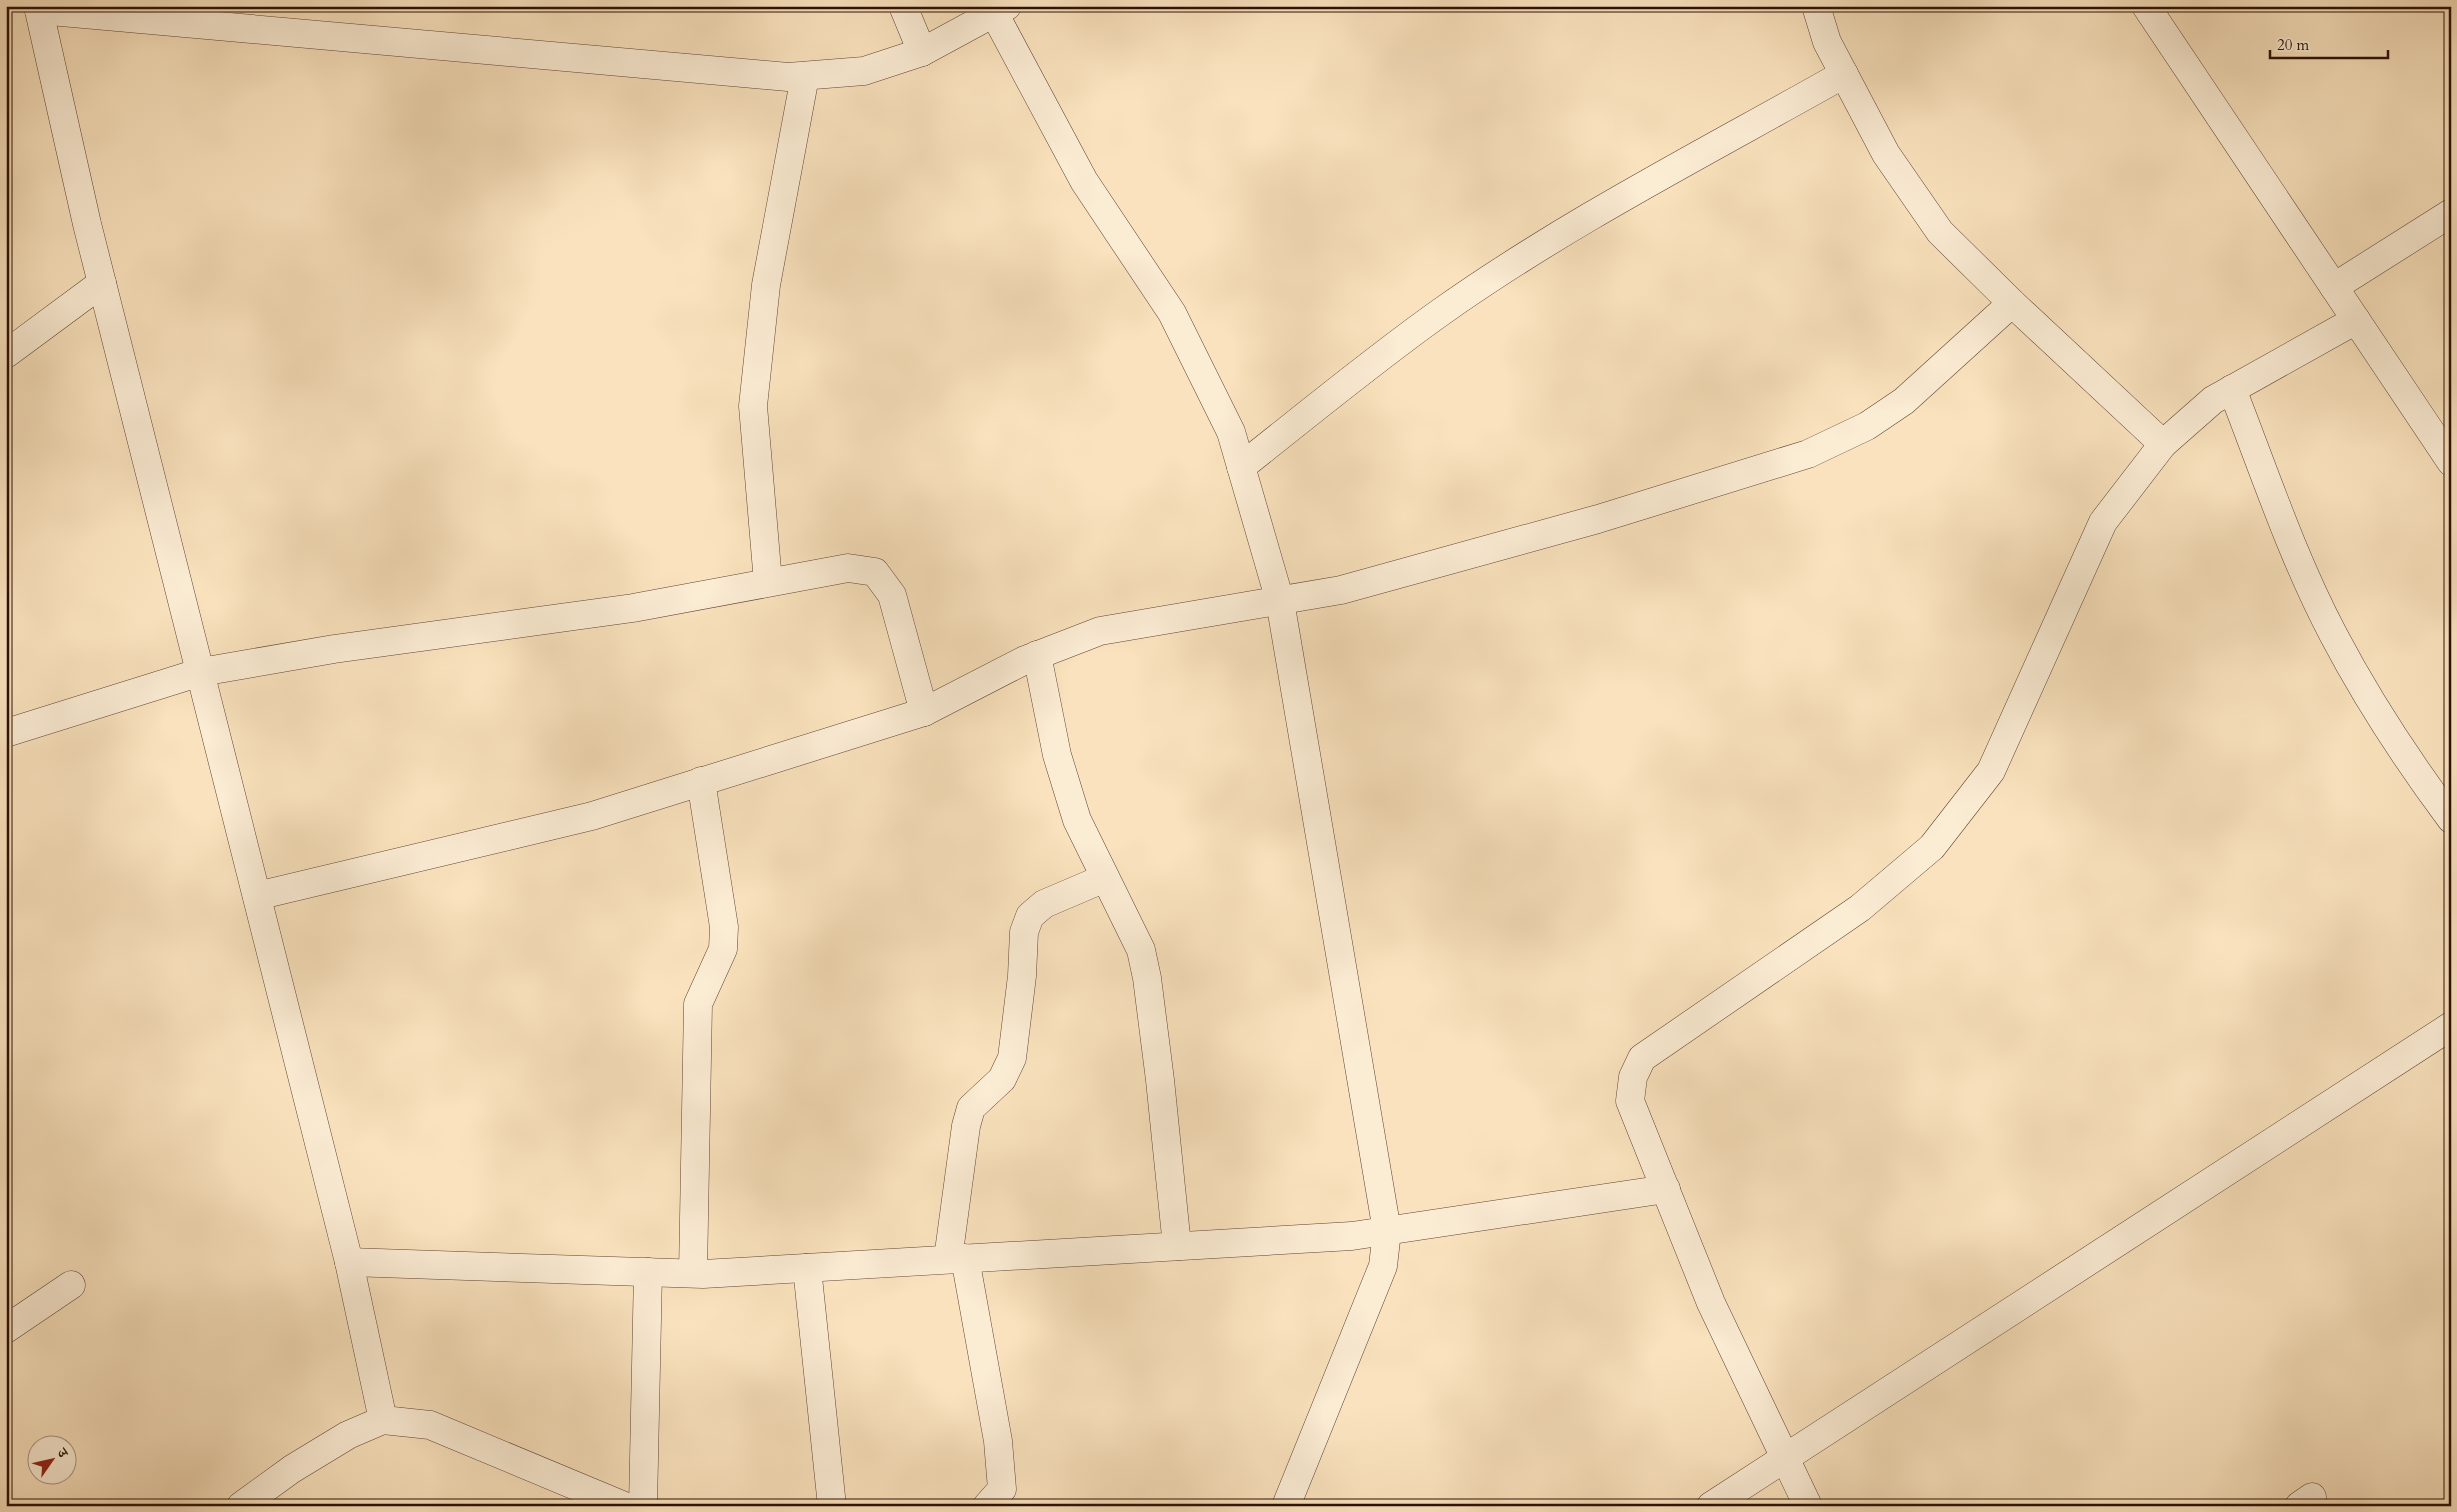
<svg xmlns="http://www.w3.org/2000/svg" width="2457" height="1512" viewBox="0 0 2457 1512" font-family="Cardo,'Noto Serif Devanagari',serif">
	<rect width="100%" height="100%" fill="#f9e2bd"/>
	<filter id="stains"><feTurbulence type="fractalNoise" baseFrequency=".004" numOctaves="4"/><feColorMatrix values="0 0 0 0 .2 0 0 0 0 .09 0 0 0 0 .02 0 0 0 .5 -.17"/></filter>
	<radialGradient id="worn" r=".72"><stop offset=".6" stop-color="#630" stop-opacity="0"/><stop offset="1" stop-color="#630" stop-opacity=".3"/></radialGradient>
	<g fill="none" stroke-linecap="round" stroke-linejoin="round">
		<g stroke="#5f4433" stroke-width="29">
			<g id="street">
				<path d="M38,6L87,224L349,1262L383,1420"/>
				<path d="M903,6L922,52"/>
				<path d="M1816,6L1827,42L1886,154L1940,232L2012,303L2163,444"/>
				<path d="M2146,6L2451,462"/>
				<path d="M39,10L788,77L864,71L922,52L1007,6"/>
				<path d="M994,13L1084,181L1172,313L1231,432L1280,601L1387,1231L1383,1266L1286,1506"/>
				<path d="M2334,287L2451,213"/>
				<path d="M6,354L102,283"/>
				<path d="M2232,389C2264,471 2292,556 2333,634C2367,699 2407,760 2451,819"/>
				<path d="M1241,467C1307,415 1372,361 1441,312C1568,222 1708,151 1844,74"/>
				<path d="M768,582L753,406L766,285L805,76"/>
				<path d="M1037,655L1057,755L1077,820L1141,950L1147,978L1160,1080L1177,1246"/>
				<path d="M6,733L201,672L334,649L633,608L848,568L875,572L892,595L924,712"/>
				<path d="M257,896L592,816L924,712L1025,660L1100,631L1341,590L1598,519L1808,454L1867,426L1904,401L2012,303"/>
				<path d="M965,1258L998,1441L1002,1489L987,1506"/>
				<path d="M948,1259L966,1126L971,1108L1002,1079L1012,1058L1022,976L1024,932L1030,916L1044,904L1105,878"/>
				<path d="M349,1262L703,1274L1352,1236L1666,1189"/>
				<path d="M807,1268L832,1506"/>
				<path d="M693,1273L698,1004L723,949L724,927L701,781"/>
				<path d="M6,1329L71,1285"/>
				<path d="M241,1506L292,1469L348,1435L383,1420L430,1425L624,1506"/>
				<path d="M643,1506L648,1272"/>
				<path d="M1711,1506L2451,1026"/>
				<path d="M1808,1506L1711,1303L1630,1101L1633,1077L1642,1058L1860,908L1932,847L1991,771L2103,522L2163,444L2213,400L2356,320"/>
				<path d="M2299,1506L2312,1497"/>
			</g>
		</g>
		<use href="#street" stroke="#fbecd4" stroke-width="28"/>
	</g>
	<rect width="2457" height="1512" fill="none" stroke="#f9e2bd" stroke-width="25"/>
	<rect x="8" y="8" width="2442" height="1497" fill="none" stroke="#2c1005" stroke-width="2.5"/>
	<rect x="12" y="12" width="2432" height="1487" fill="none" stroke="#2c1005"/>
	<g transform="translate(52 1460) rotate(56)"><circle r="24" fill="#fbecd4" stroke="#a89481"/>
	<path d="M0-4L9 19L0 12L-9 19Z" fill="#8f2418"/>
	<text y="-8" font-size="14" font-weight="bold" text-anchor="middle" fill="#2c1005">उ</text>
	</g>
	<path d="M2270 50v8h118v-8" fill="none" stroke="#2c1005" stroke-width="2.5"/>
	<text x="2277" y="50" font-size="15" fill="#2c1005" stroke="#fbecd4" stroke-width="4" paint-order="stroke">20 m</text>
	<rect width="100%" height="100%" filter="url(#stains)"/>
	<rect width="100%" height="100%" fill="url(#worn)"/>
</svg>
